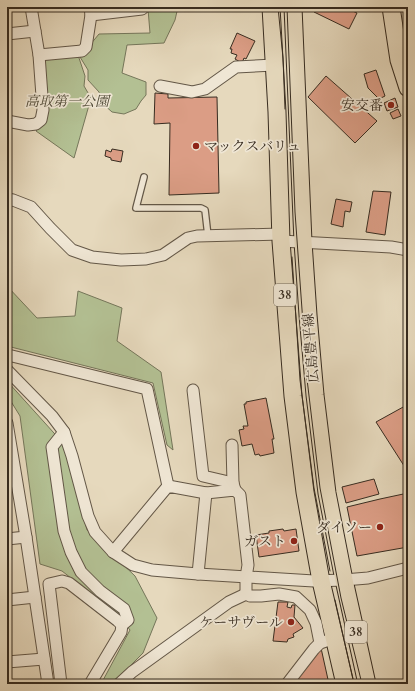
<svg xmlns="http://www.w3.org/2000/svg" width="415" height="691" viewBox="0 0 415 691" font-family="Cardo,'Noto Serif JP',serif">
	<rect width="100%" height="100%" fill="#e6d9bd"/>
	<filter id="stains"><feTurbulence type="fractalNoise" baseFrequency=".005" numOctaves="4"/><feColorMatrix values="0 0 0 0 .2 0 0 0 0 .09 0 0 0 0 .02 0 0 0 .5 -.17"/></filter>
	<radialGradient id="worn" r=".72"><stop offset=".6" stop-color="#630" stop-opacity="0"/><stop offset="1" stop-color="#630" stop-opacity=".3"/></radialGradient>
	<g fill="#b3c093" stroke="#75765a">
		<path d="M148,7H178L175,20L164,43L127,45L122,73L146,82V95L141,101L136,109L124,114L112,112L102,103L99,92L88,80V70L80,57L99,34L150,33L148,9Z"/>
		<path d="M78,55L85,76L84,86L91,98L74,158L36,131L46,119L45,57Z"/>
		<path d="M7,286L37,318L75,316L78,291L122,308L117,341L161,372L173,450L167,445L153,383L7,346Z"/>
		<path d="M7,381L63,443L87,530L135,576L157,618L143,653L114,682L113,684H101L130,630L118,615L62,571L40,564L20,416L7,395Z"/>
	</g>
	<g fill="#db9d85" stroke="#372c20">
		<path d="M316,7H344L357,13L349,29L314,12Z"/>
		<path d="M237,33L255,41L246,59L244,58L242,63L235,59L237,55L231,53L232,49H230Z"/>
		<path d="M376,70L385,96L379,99L368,88L364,74Z"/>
		<path d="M326,76L377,121L355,143L308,97Z"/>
		<path d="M155,93L168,94V98L217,97L219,193L169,195L170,123L154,124Z"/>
		<path d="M395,98L398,107L387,111L384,103Z"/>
		<path d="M398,109L401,116L393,119L390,113Z"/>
		<path d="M112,149L123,151L121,162L111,160V158L105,156L106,150L111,152Z"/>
		<path d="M373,191L391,192L385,235L366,232Z"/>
		<path d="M336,199L352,202L350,212L345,211L343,227L331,224Z"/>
		<path d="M266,398L274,439H272L274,453L260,456L259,454L255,455L252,444L242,446L239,430L244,429L243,426H248L244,404H246V402Z"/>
		<path d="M405,406L408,410V472L376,422Z"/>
		<path d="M374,479L379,494L346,503L342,487Z"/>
		<path d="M408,493V547L357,556L347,507L380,499Z"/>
		<path d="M283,529L284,531L296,529L299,551L259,557L256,535L269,533V531Z"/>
		<path d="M278,602H288L287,607L291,608L292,605H295L294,617L303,628L293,634L294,637L288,639L287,642L273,641Z"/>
		<path d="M321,648L329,684H294Z"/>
	</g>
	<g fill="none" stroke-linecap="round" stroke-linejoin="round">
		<g stroke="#635747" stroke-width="8">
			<path id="service" d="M144,177L136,208H201L205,210L208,236"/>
		</g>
		<g stroke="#635747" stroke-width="13">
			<g id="minor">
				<path d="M91,15L142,9L144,7"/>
				<path d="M7,34L35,31"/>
				<path d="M39,55L82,51L86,47L91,15L90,7"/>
				<path d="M160,86L192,92L205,89L236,67L274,65"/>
				<path d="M7,121L28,125L36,124L41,120L43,110L39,55L31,7"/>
				<path d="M7,199L13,200L31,207L50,228L72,250L92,257L121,260L146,259L163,255L188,238L197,236L281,234"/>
				<path d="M281,241L391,247L408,250"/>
				<path d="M7,355H8L147,389L168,486"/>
				<path d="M7,370L52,416L64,432L72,456L88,516L95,532L113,552L133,565L152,570L198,574L314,581L344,580L368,578L408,568"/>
				<path d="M193,390L203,476L233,483L235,490"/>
				<path d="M7,423L26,537L48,684"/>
				<path d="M64,432L52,447L64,531L71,552L81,572L100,591L124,609L128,620L122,625L121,632L90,684"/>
				<path d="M232,445L233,483"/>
				<path d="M7,539L26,537"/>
				<path d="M113,552L168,486L206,493L235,490L240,495L248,565L246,577V594L250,596H261L279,594L296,597L310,610L316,623L320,643"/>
				<path d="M198,574L206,493"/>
				<path d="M7,600L35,597"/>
				<path d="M7,662L44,659"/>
				<path d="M61,684L49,584L62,581L69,583L118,621L122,625"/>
				<path d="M119,684L132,672L229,602L246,594"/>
				<path d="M287,684L314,649L320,643L326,641"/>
			</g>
		</g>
		<g stroke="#372c20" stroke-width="19">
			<g id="primary">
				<path d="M271,7L277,112L281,241L293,396L305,492L321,581L345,684"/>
				<path d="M293,7L303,242L308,315L315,395L327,493L344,580L367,684"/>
				<path d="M391,7L399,60L408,88"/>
			</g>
		</g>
		<use href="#service" stroke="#efe6d4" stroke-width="5.5"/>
		<use href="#minor" stroke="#efe6d4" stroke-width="11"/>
		<use href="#primary" stroke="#e6d9bd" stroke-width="17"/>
		<g stroke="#372c20" stroke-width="1">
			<path d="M278,7L283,58L285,109"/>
			<path d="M287,7L295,212L307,379L320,488L341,598L362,684"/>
			<path d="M292,257L300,380L314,488L330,571"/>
			<path d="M335,600L354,684"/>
		</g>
	</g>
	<g fill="#8f2418" stroke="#efe6d4" stroke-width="1.5">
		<circle cx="391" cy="105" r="4"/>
		<circle cx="196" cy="146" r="4"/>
		<circle cx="380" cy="527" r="4"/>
		<circle cx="294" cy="541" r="4"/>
		<circle cx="291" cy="622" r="4"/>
	</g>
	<g text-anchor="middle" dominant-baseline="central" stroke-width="3.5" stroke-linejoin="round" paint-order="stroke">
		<g fill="#efe6d4" stroke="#6e6456" stroke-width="1">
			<rect x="274" y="284" width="22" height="22" rx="3"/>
			<rect x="345" y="621" width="22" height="22" rx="3"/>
		</g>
		<g font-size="13" font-weight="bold" fill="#372c20">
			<text x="285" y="295">38</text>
			<text x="356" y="632">38</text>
		</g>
		<g font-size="14" font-style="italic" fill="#504a37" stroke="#efe6d4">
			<text x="67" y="101">高取第一公園</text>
		</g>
		<g font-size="14" fill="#372c20" stroke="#efe6d4" text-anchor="end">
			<text x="383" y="105">安交番</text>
			<text x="204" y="146" text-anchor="start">マックスバリュ</text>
			<text x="372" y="527">ダイソー</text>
			<text x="286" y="541">ガスト</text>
			<text x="283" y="622">ケーサヴール</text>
		</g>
		<g font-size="14" fill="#372c20" stroke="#efe6d4">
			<text transform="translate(311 348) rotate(-95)">広島豊平線</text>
		</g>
	</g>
	<rect width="415" height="691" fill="none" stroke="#e6d9bd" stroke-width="24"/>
	<rect x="8" y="8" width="399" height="675" fill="none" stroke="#372c20" stroke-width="2"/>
	<rect x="12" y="12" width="391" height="667" fill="none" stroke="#372c20"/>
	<rect width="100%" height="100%" filter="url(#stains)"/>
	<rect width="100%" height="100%" fill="url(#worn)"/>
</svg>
